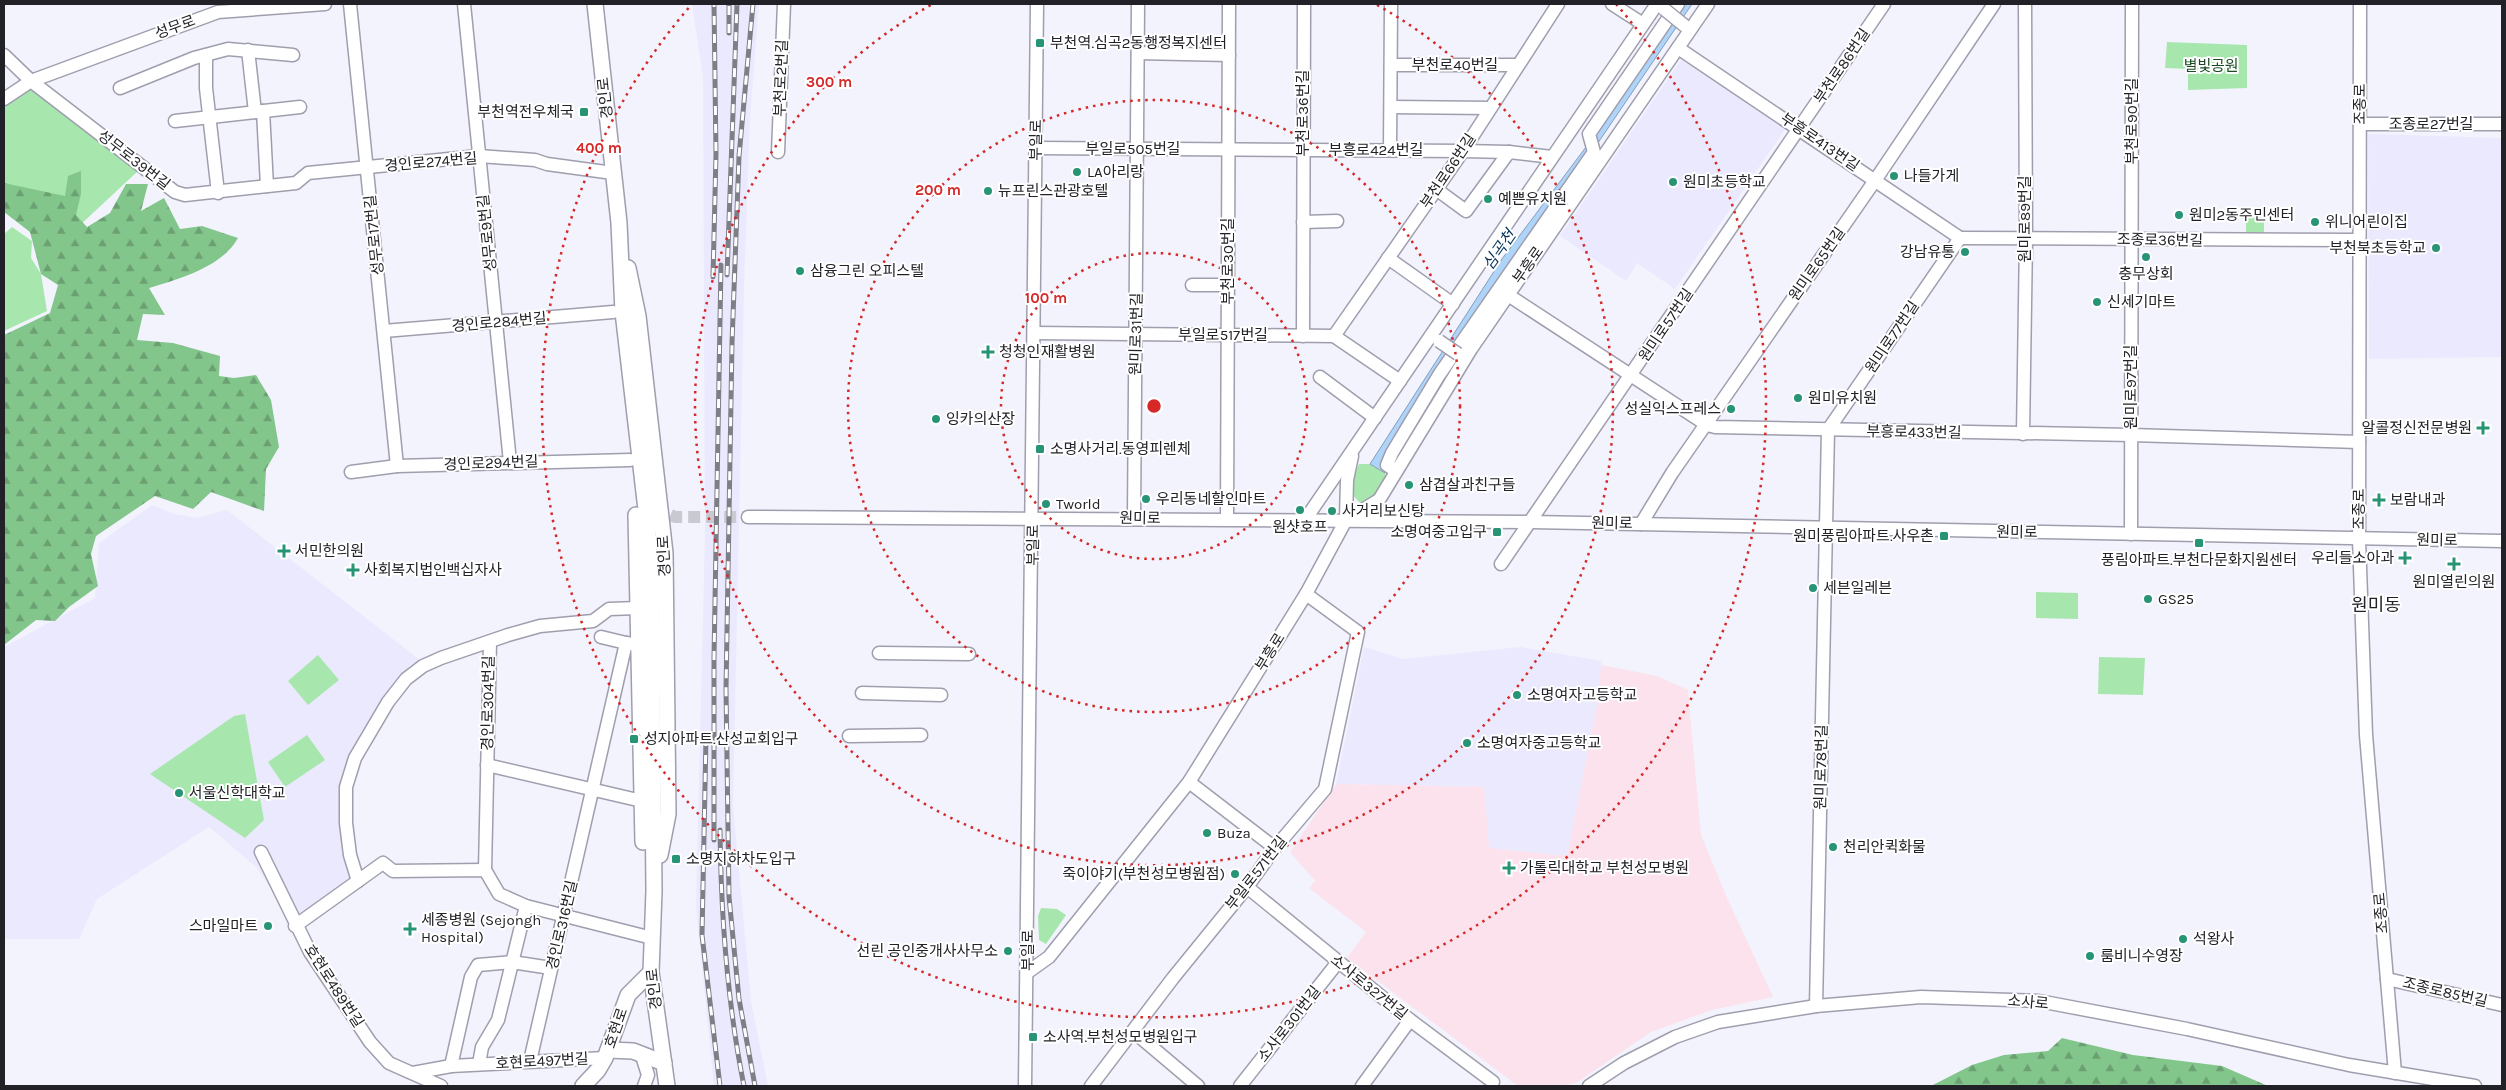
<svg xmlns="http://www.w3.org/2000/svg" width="2506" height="1090" viewBox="0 0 2506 1090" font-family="Karla,'Noto Sans KR',sans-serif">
	<defs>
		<pattern id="forest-firs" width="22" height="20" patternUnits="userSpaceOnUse" patternTransform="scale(1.25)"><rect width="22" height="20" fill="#83c68b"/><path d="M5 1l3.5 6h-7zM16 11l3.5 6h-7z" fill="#6ba072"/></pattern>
	</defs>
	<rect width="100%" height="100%" fill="#f3f3fd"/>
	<g fill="#ebe9fd">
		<path d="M692,4H759L750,118L744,287L733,805L751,1002L768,1086H714L696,906L705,534L703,77Z"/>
		<path d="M1681,60L1786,128L1675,289L1637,263L1626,281L1560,236Z"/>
		<path d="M2368,134L2502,138V357L2369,359Z"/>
		<path d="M152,505L174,514L197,518L227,510L420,660L409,666L363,731L343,779L352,877L293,922L257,868L209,827L97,899L79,939H4V647L95,598L99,543Z"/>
		<path d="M1364,647L1403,659L1520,647L1602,661L1598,701L1567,856L1489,848L1483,787L1336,784Z"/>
	</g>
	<path fill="#fbe2ec" d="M1601,665L1657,676L1688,690L1701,835L1728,900L1773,997L1712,1010L1651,1032L1576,1083L1560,1086H1518L1347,958L1366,932L1309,888L1315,881L1290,852L1336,784L1484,787L1489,848L1567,856L1598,701Z"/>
	<g fill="#a7e7ae">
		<path d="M2167,42L2247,45V88L2188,90V69L2165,68Z"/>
		<path d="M32,86L138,171L49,254L4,203V103Z"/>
		<rect x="2246" y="212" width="18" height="29"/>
		<path d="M12,227L32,241L31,258L41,274L47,311L4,331V234Z"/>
		<path d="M1359,464H1370L1385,473L1386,478C1379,489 1374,503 1359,502L1351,493V482Z"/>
		<path d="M2036,592L2078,593V619L2036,618Z"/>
		<path d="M318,655L339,680L308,705L288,681Z"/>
		<path d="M2099,657L2145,658L2143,695L2098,694Z"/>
		<path d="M245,714L264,820L245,838L150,774L234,716Z"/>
		<path d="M307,735L325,760L285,787L268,762Z"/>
		<path d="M1041,908L1057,909L1066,915L1046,944L1039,940L1038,916Z"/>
	</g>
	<g fill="url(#forest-firs)">
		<path d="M81,171V194L76,215L87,227L110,213L126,184H148L141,211L164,198L180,229L202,226L238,238C222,267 179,279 149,288L165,315L143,314L137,340L173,343L220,356L219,376L234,378L256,375L271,400L279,447L266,469L264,511L211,492L193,509L155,496L96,536L91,554L98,586L69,607L55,621L36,620L4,645V335L50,313L58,285L41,274L30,232L4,212V183L65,196L68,176Z"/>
		<path d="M2062,1038L2133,1055L2222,1066L2268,1086H1931L1972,1065L2004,1055L2048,1051Z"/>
	</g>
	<path fill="#afd4f9" stroke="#849eba" d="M1682,4H1692L1388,453L1385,473L1370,464L1502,259L1592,139Z"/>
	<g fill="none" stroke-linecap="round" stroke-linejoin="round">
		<path stroke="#c9c9d2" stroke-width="12" stroke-dasharray="12 6" stroke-linecap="butt" d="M654,508L675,517H748"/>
		<g stroke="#9f9eae" stroke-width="15">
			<g id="minor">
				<path d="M350,4L397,466"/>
				<path d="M464,4L510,462"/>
				<path d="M1612,4L1643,24"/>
				<path d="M2360,4L2359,539L2366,735L2395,1073"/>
				<path d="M1678,48L1960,238"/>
				<path d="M248,50L255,112"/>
				<path d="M1138,53L1229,55"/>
				<path d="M4,55L31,81L175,192L185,195L296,183L308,173L479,156L535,160L547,164L613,173"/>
				<path d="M206,55V88L218,193"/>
				<path d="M1391,65H1518"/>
				<path d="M120,88L194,58L228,49L293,55"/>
				<path d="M4,99L31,81L218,12L325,4"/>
				<path d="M1391,107L1490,108"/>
				<path d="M263,111L267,186"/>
				<path d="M175,121L300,107"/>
				<path d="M2360,124H2502"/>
				<path d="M1037,148L1463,151L1509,152L1552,157"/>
				<path d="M1390,150L1391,4"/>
				<path d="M778,152L784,4"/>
				<path d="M1436,189L1466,211L1509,152"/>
				<path d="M1303,222L1337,221"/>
				<path d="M1960,238L2359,240"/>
				<path d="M1388,258L1453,304"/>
				<path d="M1192,285H1228"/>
				<path d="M1508,295L1707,425L1715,427L2131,435L2359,442"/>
				<path d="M384,331L613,312"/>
				<path d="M1034,333L1334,336L1400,381"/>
				<path d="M1303,336L1304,4"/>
				<path d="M1334,336L1463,151L1558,4"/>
				<path d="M1320,377L1375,418"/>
				<path d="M2023,434L2026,239L2025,4"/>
				<path d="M1393,469L1387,465L1392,453L1439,375L1594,152L1589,134L1678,4"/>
				<path d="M351,472L397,466L630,460"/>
				<path d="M748,517L1532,522L2502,541"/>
				<path d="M1134,518L1138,4"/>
				<path d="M1227,519L1229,4"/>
				<path d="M1305,520L1657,4"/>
				<path d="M1346,520L1379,500L1471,349L1708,4"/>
				<path d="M1641,524L1672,473L1876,179L1994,4"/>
				<path d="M2131,534L2132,4"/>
				<path d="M1501,564L1884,4"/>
				<path d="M601,637L626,643"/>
				<path d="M879,653L969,654"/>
				<path d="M862,693L941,695"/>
				<path d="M849,736L921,735"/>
				<path d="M487,765L642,801"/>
				<path d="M1189,782L1275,848"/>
				<path d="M261,852L310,952L370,1042L389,1063L441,1086"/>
				<path d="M485,870L490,642"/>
				<path d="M358,881L350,855L346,823V787L355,758L388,702L406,679L423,666L441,658L508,635L540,626L593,621L609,609L639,608"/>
				<path d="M1247,887L1410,1020L1493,1082"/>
				<path d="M295,926L383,863L393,871L485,870L499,894L526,906L652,938"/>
				<path d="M1028,972L1049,957L1189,782L1306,594L1346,520L1347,480L1352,456"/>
				<path d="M2387,979L2502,1005"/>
				<path d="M1816,1006L1828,430L1960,238"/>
				<path d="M1134,1032L1198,1086"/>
				<path d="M641,1053L648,1075L644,1086"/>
				<path d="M530,1061L626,643L639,645"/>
				<path d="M479,1064L482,1047L498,1020L526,906"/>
				<path d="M451,1066L471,977L478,965L512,962L551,968"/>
				<path d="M413,1073L451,1066L605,1058"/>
				<path d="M1025,1086L1037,4"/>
				<path d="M1091,1086L1173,978L1247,887L1275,848L1325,789L1358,632L1306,594"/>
				<path d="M1240,1086L1338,962"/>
				<path d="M1362,1086L1410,1020"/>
				<path d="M1589,1086L1624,1063L1675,1037L1718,1022L1816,1006L1921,997L2039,1001L2187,1029L2349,1065L2475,1086"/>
			</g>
		</g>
		<g stroke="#9f9eae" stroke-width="18">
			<g id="major">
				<path d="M595,4L619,223L623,312L647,518L651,581L654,891L651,972L667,1086"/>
				<path d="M628,268L638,316L665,553L668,814L660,855"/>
				<path d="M636,515L643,842"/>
				<path d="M608,1050L633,1051L664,1063"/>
				<path d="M583,1086L598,1070L605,1058L628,995L651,972"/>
			</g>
		</g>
		<use href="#minor" stroke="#fff" stroke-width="12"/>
		<use href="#major" stroke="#fff" stroke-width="15"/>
		<g stroke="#7e7e86" stroke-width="5">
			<g id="rail">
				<path d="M753,4L739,156L732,343L726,689L729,897L739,999L755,1086"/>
				<path d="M729,33V4"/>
				<path d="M727,275L737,4"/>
				<path d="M713,277L716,154L714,4"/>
				<path d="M706,737L702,935L720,1086"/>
				<path d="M720,830C721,916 727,1002 744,1086"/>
				<path d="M714,840V658L721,265"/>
			</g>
		</g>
		<use href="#rail" stroke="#fff" stroke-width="3" stroke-dasharray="9" stroke-linecap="butt"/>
		<g stroke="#9f9eae" stroke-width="15" stroke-linecap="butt">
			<g id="minor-bridge">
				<path d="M1664,9L1685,26"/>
				<path d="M1439,341L1458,354"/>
			</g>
		</g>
		<use href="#minor-bridge" stroke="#fff" stroke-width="12"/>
	</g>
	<g fill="none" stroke="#d62828" stroke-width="2.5" stroke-dasharray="2.5 5">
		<circle cx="1154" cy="406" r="153"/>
		<circle cx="1154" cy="406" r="306"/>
		<path d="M1377 5A459 459 0 1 1 931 5"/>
		<path d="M1616 4A612 612 0 1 1 692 4"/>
	</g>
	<g fill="#269475" stroke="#fff" stroke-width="2">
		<rect x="1035" y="38" width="10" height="10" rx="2.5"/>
		<rect x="579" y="107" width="10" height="10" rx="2.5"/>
		<circle cx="1077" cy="172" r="5"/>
		<circle cx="1894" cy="176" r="5"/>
		<circle cx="1673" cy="182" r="5"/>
		<circle cx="988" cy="191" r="5"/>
		<circle cx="1488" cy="199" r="5"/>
		<circle cx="2179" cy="215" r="5"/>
		<circle cx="2315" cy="222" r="5"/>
		<circle cx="2436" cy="248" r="5"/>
		<circle cx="1965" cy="252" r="5"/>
		<circle cx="2146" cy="257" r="5"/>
		<circle cx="800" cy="271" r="5"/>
		<circle cx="2097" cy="302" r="5"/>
		<path d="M985.5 344.5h5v5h5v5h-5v5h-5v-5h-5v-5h5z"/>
		<circle cx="1798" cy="398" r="5"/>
		<circle cx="1731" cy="409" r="5"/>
		<circle cx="936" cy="419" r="5"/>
		<path d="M2480.5 420.5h5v5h5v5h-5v5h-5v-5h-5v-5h5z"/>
		<rect x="1035" y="444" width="10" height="10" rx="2.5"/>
		<circle cx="1409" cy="485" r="5"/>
		<circle cx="1146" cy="499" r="5"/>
		<path d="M2376.5 492.5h5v5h5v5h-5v5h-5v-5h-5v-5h5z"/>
		<circle cx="1046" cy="504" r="5"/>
		<circle cx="1300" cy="510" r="5"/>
		<circle cx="1332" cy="511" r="5"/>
		<rect x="1492" y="527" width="10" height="10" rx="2.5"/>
		<rect x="1939" y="531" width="10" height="10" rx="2.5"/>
		<rect x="2194" y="538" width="10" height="10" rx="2.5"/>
		<path d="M281.5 543.5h5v5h5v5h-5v5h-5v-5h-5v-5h5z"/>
		<path d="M2402.5 550.5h5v5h5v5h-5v5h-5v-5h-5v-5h5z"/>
		<path d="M2451.5 556.5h5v5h5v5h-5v5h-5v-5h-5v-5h5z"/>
		<path d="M350.5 562.5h5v5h5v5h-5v5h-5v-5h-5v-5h5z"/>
		<circle cx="1813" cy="588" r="5"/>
		<circle cx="2148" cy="599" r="5"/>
		<circle cx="1517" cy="695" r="5"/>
		<rect x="629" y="734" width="10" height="10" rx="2.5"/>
		<circle cx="1467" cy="743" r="5"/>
		<circle cx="179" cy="793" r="5"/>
		<circle cx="1207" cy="833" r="5"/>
		<circle cx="1833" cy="847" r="5"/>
		<rect x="671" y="854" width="10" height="10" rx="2.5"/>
		<path d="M1506.5 860.5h5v5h5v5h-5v5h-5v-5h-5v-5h5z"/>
		<circle cx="1235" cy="874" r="5"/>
		<circle cx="268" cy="926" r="5"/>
		<path d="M407.5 921.5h5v5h5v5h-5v5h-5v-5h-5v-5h5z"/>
		<circle cx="2183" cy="939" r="5"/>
		<circle cx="1008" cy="951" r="5"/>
		<circle cx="2090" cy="956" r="5"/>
		<rect x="1028" y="1032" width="10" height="10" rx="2.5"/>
	</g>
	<g text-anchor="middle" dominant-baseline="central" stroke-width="4" stroke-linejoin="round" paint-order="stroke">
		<g font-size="15" fill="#212127" stroke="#fff">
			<text transform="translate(175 27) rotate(-20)">성무로</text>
			<text x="1455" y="65">부천로40번길</text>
			<text transform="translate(1842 66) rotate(-56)">부천로86번길</text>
			<text transform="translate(781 78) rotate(-88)">부천로2번길</text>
			<text transform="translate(605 98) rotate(-96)">경인로</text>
			<text transform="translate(2360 104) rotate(-90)">조종로</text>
			<text transform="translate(1303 113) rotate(-90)">부천로36번길</text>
			<text transform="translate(2132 121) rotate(-90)">부천로90번길</text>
			<text x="2431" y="124">조종로27번길</text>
			<text transform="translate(1036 140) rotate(-89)">부일로</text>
			<text transform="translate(1820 142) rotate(34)">부흥로413번길</text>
			<text x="1133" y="149">부일로505번길</text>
			<text x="1376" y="150">부흥로424번길</text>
			<text transform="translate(134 160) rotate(38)">성무로39번길</text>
			<text transform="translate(431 162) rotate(-5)">경인로274번길</text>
			<text transform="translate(1448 171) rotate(-56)">부천로66번길</text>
			<text transform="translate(2025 219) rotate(-90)">원미로89번길</text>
			<text transform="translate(487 233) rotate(-96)">성무로9번길</text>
			<text transform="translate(374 235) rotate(-96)">성무로17번길</text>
			<text transform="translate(2160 240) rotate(1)">조종로36번길</text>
			<text transform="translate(1228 261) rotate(-90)">부천로30번길</text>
			<text transform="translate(1817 264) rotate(-55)">원미로65번길</text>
			<text transform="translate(1528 265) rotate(-55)">부흥로</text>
			<text transform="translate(499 322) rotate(-5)">경인로284번길</text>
			<text transform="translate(1666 325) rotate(-56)">원미로57번길</text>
			<text transform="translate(1136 334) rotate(-89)">원미로31번길</text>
			<text x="1223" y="335">부일로517번길</text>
			<text transform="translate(1892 337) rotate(-56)">원미로77번길</text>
			<text transform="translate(2131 387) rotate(-90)">원미로97번길</text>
			<text transform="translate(1914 432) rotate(1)">부흥로433번길</text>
			<text transform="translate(491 463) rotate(-2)">경인로294번길</text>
			<text transform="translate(2359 509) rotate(-90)">조종로</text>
			<text transform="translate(1140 518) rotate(1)">원미로</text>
			<text transform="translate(1612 523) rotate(1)">원미로</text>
			<text transform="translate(2017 532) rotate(1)">원미로</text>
			<text transform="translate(2437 540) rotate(1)">원미로</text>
			<text transform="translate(1033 545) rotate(-89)">부일로</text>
			<text transform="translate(664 556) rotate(-93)">경인로</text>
			<text transform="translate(1270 652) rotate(-58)">부흥로</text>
			<text transform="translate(488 703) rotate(-89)">경인로304번길</text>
			<text transform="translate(1821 767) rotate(-89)">원미로78번길</text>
			<text transform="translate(1256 873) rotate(-52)">부일로571번길</text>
			<text transform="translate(2381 913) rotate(-95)">조종로</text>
			<text transform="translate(562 925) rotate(-77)">경인로316번길</text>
			<text transform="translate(1028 950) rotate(-90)">부일로</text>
			<text transform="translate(334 986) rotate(57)">호현로489번길</text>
			<text transform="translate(1369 987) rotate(39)">소사로327번길</text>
			<text transform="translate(654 989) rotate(-96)">경인로</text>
			<text transform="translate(2445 992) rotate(13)">조종로85번길</text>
			<text transform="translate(2028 1002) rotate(5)">소사로</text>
			<text transform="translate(1289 1024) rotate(-52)">소사로301번길</text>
			<text transform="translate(616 1028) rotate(-71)">호현로</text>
			<text transform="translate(542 1061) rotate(-3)">호현로497번길</text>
		</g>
		<g font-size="15" fill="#212127" stroke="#fff" text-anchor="start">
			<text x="1050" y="43">부천역.심곡2동행정복지센터</text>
			<text x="574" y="112" text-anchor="end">부천역전우체국</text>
			<text x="1087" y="172">LA아리랑</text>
			<text x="1904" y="176">나들가게</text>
			<text x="1683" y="182">원미초등학교</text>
			<text x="998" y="191">뉴프린스관광호텔</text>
			<text x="1498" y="199">예쁜유치원</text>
			<text x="2189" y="215">원미2동주민센터</text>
			<text x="2325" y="222">위니어린이집</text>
			<text x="2426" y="248" text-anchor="end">부천북초등학교</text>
			<text x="1955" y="252" text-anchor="end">강남유통</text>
			<text x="810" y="271">삼융그린 오피스텔</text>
			<text x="2146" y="274" text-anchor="middle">충무상회</text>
			<text x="2107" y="302">신세기마트</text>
			<text x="999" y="352">청청인재활병원</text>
			<text x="1808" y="398">원미유치원</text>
			<text x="1721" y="409" text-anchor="end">성실익스프레스</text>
			<text x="946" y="419">잉카의산장</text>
			<text x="2472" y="428" text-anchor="end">알콜정신전문병원</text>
			<text x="1050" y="449">소명사거리.동영피렌체</text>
			<text x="1419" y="485">삼겹살과친구들</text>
			<text x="1156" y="499">우리동네할인마트</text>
			<text x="2390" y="500">보람내과</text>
			<text x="1056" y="504">Tworld</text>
			<text x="1342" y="511">사거리보신탕</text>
			<text x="1300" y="527" text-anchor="middle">원샷호프</text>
			<text x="1487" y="532" text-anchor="end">소명여중고입구</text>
			<text x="1934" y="536" text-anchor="end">원미풍림아파트.사우촌</text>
			<text x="295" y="551">서민한의원</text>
			<text x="2394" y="558" text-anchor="end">우리들소아과</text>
			<text x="2199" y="560" text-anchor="middle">풍림아파트.부천다문화지원센터</text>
			<text x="364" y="570">사회복지법인백십자사</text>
			<text x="2454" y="582" text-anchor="middle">원미열린의원</text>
			<text x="1823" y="588">세븐일레븐</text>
			<text x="2158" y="599">GS25</text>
			<text x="1527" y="695">소명여자고등학교</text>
			<text x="644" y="739">성지아파트.산성교회입구</text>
			<text x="1477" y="743">소명여자중고등학교</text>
			<text x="189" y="793">서울신학대학교</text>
			<text x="1217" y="833">Buza</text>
			<text x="1843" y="847">천리안퀵화물</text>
			<text x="686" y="859">소명지하차도입구</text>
			<text x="1520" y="868">가톨릭대학교 부천성모병원</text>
			<text x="1225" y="874" text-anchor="end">죽이야기(부천성모병원점)</text>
			<text x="421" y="920">세종병원 (Sejongh<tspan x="421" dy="17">Hospital)</tspan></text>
			<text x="258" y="926" text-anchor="end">스마일마트</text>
			<text x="2193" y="939">석왕사</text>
			<text x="998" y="951" text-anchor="end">선린 공인중개사사무소</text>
			<text x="2100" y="956">룸비니수영장</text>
			<text x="1043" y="1037">소사역.부천성모병원입구</text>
		</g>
		<g font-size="15" fill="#1b4b24" stroke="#fff">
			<text x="2211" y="66">별빛공원</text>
		</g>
		<g font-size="16" font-style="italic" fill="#05345a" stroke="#fff">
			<text transform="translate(1499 250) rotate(-55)">심곡천</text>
		</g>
		<g font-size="18" fill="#212127" stroke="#fff">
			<text x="2376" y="605">원미동</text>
		</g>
	</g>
	<circle cx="1154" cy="406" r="8" fill="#d62828" stroke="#fff" stroke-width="2.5"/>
	<g font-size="15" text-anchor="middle" font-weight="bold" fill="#d62828" stroke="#fff" stroke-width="4" stroke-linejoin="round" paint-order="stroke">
		<text x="829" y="87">300 m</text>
		<text x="599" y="153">400 m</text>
		<text x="938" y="195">200 m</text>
		<text x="1046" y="303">100 m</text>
	</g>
	<rect width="2506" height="1090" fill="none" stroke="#212127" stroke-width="10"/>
</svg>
